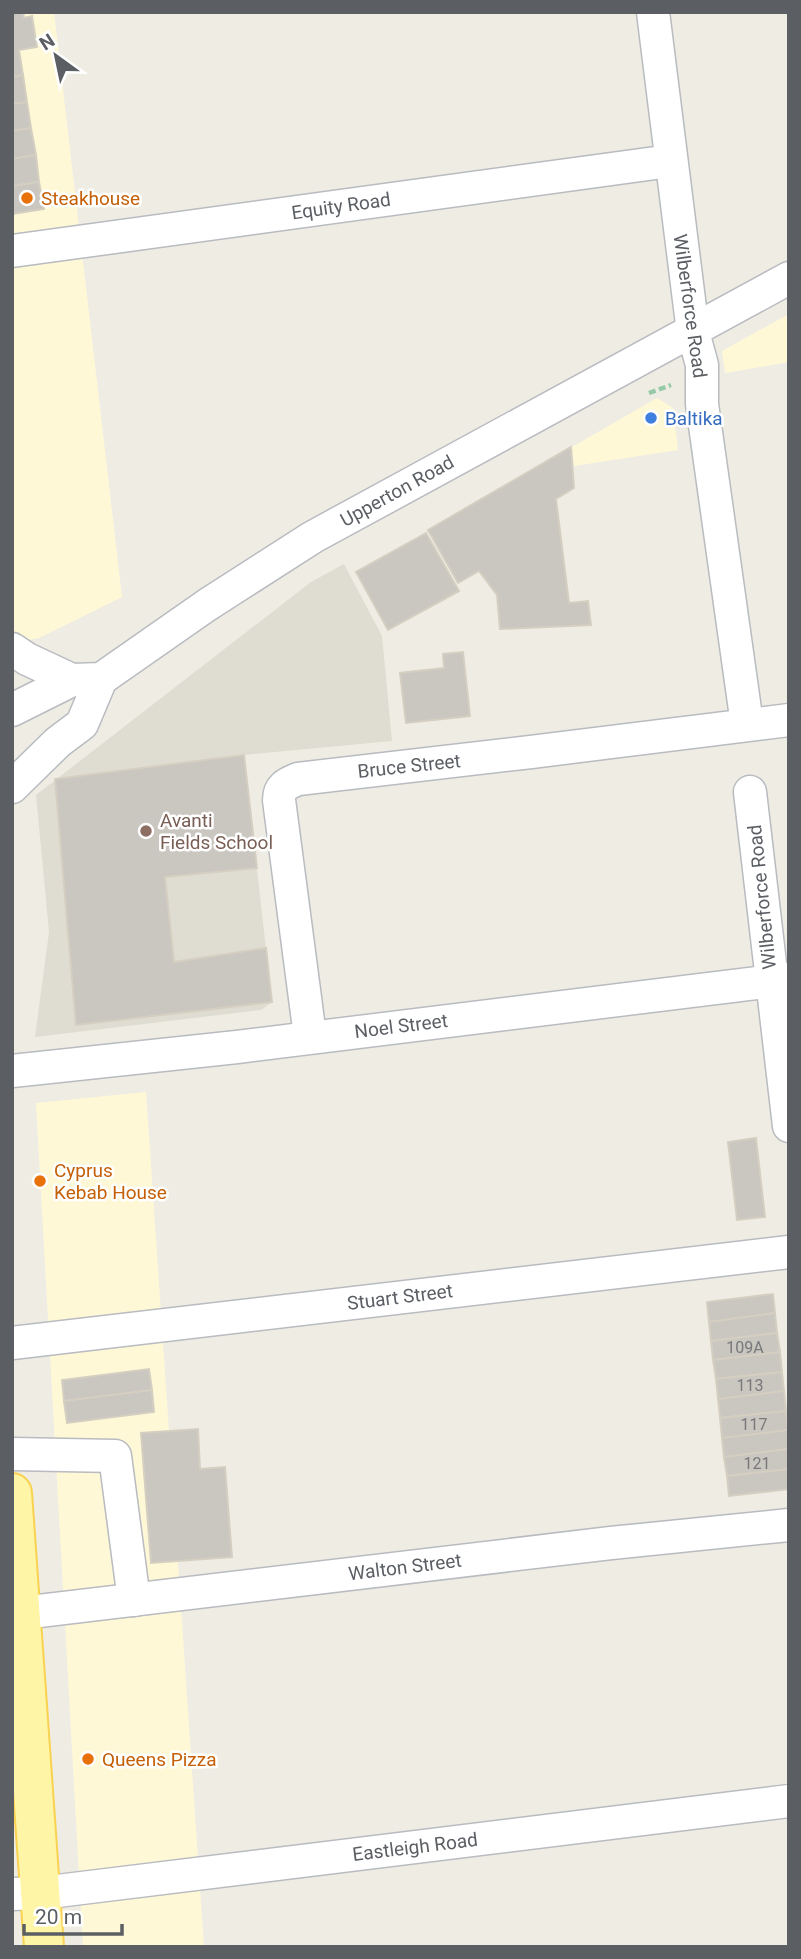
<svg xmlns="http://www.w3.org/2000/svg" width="801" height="1959" viewBox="0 0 801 1959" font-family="Roboto,sans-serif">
	<rect width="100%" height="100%" fill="#efede3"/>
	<g fill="#fff8d7">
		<path d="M12,12H54L122,597L39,638L22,641L12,632Z"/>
		<path d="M789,314V362L725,373L722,351Z"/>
		<path d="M657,398L673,408L678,450L574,466L572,447Z"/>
		<path d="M146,1092L204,1947H83L36,1103Z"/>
	</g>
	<path fill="#dfdcd1" d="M344,564L382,636L392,741L244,755L272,1002L261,1010L35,1037L49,932L36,795L311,582Z"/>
	<g fill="#cac6c0" stroke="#d4cfc1" stroke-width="2">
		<path d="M12,12H23L24,18L32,16L37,47L19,50L23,75L12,77Z"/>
		<path d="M23,75L27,102L12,104V77Z"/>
		<path d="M27,102L31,128L12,131V104Z"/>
		<path d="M31,128L36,155L12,159V131Z"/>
		<path d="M36,155L39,182L12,186V159Z"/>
		<path d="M39,182L44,209L12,214V186Z"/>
		<path d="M571,447L574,488L556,499L569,603L588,601L591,625L500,629L497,595L479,571L458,583L428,530Z"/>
		<path d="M426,533L459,591L388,630L356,572Z"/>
		<path d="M463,652L470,716L406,723L400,673L444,668L443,654Z"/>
		<path d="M244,755L257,868L165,877L174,962L266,948L272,1002L76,1025L55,779Z"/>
		<path d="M756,1138L765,1217L737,1220L728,1142Z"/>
		<path d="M773,1294L775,1313L709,1322L707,1302Z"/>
		<path d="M775,1313L777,1333L711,1341L709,1322Z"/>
		<path d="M777,1333L780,1352L713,1360L711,1341Z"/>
		<path d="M780,1352L782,1372L716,1379L713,1360Z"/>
		<path d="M149,1369L152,1390L64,1401L62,1380Z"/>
		<path d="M782,1372L784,1391L718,1399L716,1379Z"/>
		<path d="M152,1390L154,1412L67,1423L64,1401Z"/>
		<path d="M784,1391L786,1411L720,1418L718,1399Z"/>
		<path d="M786,1411L788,1430L722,1438L720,1418Z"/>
		<path d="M198,1429L200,1469L225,1467L232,1557L151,1563L141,1433Z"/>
		<path d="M788,1430L789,1449L724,1457L722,1438Z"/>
		<path d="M789,1449V1469L727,1476L724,1457Z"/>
		<path d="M789,1469V1489L729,1496L727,1476Z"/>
	</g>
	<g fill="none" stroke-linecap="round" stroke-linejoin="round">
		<g stroke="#b8bbc0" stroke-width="35">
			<g id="minor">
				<path d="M653,12L693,332L702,365V404L747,724"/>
				<path d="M12,251L670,161"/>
				<path d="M12,649L27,659L72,680"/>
				<path d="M12,710L72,680L101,679L207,605L313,537L789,278"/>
				<path d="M12,787L58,742L82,724L101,679"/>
				<path d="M750,792L789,1126"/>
				<path d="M310,1036L279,800C279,787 286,784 298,779L531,752L789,720"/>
				<path d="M12,1071L237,1047L789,979"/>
				<path d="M12,1343L789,1252"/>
				<path d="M12,1454L115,1456L134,1600"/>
				<path d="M22,1613L611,1543L789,1525"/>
				<path d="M12,1894L41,1893L789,1801"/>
			</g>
		</g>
		<g stroke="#f9d251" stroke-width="42">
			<path id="major" d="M12,1493L44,1947"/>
		</g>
		<path stroke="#96c9a7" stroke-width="4.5" stroke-dasharray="7 3.5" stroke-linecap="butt" d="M649,393L671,385"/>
		<use href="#minor" stroke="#fff" stroke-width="32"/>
		<use href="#major" stroke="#fff5a7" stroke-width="38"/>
	</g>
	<g fill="#e8710a" stroke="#fff" stroke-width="2.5">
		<circle cx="27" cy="198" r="7"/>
		<circle cx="40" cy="1181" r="7"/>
		<circle cx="88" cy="1759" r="7"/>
	</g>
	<circle fill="#3f7fe0" stroke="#fff" stroke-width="2.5" cx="651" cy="418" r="7"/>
	<circle fill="#8d6e63" stroke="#fff" stroke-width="2.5" cx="146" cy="831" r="7"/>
	<g text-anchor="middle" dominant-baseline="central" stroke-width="5" stroke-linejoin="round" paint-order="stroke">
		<g font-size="16" fill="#77797b">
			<text x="745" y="1347">109A</text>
			<text x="750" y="1385">113</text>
			<text x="754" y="1424">117</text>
			<text x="757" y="1463">121</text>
		</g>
		<g font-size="19" fill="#c56008" stroke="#fff" text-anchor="start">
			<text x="41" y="198">Steakhouse</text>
			<text x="54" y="1170">Cyprus<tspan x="54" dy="22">Kebab House</tspan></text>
			<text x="102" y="1759">Queens Pizza</text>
		</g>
		<g font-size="19" fill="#5b5f64" stroke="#fff">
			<text transform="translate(341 206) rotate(-8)">Equity Road</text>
			<text transform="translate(690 306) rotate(82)">Wilberforce Road</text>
			<text transform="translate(397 491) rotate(-29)">Upperton Road</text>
			<text transform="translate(409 766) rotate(-6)">Bruce Street</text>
			<text transform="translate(762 897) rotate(-96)">Wilberforce Road</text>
			<text transform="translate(401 1026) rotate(-7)">Noel Street</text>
			<text transform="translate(400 1297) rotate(-7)">Stuart Street</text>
			<text transform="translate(405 1567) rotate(-7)">Walton Street</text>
			<text transform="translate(415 1847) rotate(-7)">Eastleigh Road</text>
		</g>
		<g font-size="19" fill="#366cbe" stroke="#fff" text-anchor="start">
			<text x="665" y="418">Baltika</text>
		</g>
		<g font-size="19" fill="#785e54" stroke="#fff" text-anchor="start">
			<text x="160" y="820">Avanti<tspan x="160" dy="22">Fields School</tspan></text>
		</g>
	</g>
	<rect width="801" height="1959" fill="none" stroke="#5b5f64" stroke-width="28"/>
	<g transform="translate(56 56) rotate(327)" stroke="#ffffff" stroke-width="5" paint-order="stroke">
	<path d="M0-5L12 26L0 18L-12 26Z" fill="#5b5f64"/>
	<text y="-10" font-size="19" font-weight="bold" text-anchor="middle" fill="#5b5f64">N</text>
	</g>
	<path d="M24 1924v10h98v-10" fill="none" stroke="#5b5f64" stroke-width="3.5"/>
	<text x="35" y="1924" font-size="21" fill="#5b5f64" stroke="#ffffff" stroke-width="5" paint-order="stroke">20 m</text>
</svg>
